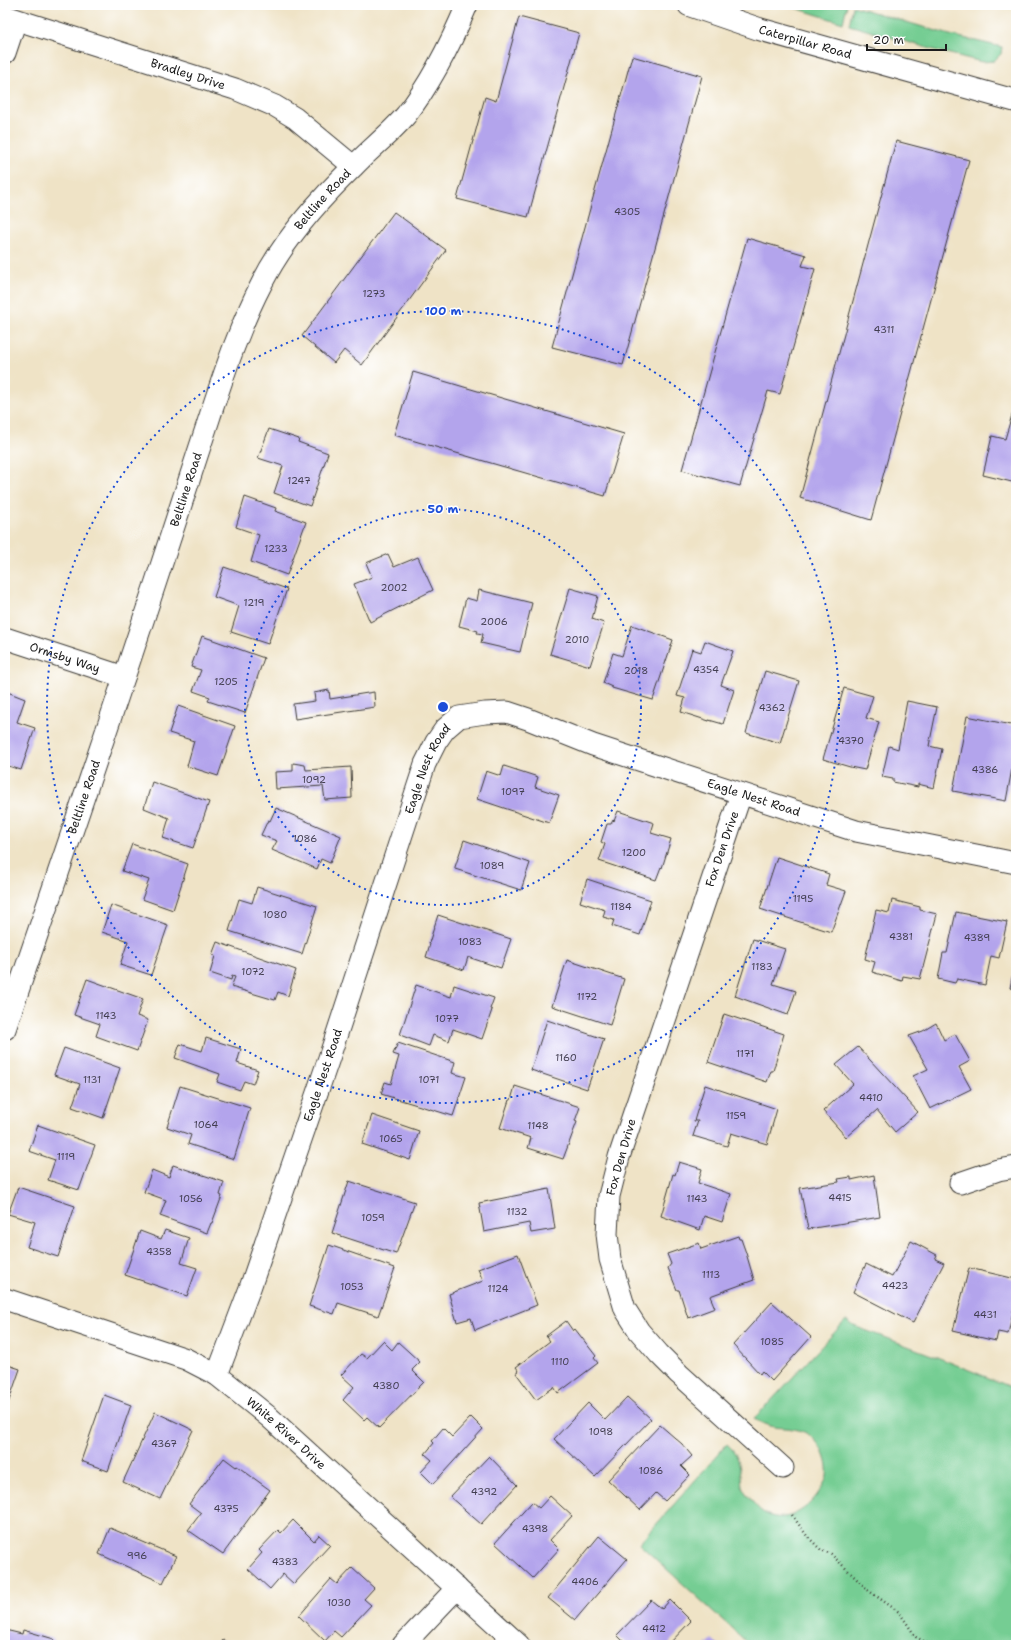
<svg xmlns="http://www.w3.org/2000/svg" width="1021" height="1650" viewBox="0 0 1021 1650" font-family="'Shantell Sans',sans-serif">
	<rect width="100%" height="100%" fill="#fff"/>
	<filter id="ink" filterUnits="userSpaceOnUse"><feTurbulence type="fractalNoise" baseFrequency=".025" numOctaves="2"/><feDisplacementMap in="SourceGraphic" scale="8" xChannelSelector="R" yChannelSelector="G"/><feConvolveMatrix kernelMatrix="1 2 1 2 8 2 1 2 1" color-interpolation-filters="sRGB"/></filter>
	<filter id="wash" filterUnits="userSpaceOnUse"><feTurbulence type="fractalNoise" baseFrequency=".012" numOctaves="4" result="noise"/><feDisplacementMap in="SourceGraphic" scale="16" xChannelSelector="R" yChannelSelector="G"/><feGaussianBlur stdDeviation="0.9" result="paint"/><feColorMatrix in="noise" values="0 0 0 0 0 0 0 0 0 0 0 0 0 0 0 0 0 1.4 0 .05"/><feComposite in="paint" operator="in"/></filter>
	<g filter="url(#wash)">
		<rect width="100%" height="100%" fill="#efe3c6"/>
		<g fill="#75cd93" stroke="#487458">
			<path d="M786,5H847L843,23Z"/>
			<path d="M853,6L950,35L1002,47L1001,54L994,61L982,62L938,51L849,25Z"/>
			<path d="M846,1320L854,1326L937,1357L1016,1389V1645H750L639,1544L727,1444C738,1454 739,1461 741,1476C742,1480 741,1485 743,1488C747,1496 754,1504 760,1510C783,1529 811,1508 822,1487C824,1483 827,1479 827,1476C829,1464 822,1447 814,1439C802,1427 788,1429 774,1427C767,1426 760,1422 754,1419Z"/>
		</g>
		<g id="blocks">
			<g fill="#b3a4ec">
				<path d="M519,17L579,33L528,217L457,199L485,97L496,101Z"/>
				<path d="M632,56L702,76L623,365L552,347Z"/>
				<path d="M896,141L969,160L871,520L800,498Z"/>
				<path d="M394,212L446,250L362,365L344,350L334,363L302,336Z"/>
				<path d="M747,238L806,255L802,266L815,269L780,394L768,391L740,486L682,470Z"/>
				<path d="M413,372L624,434L605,496L394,435Z"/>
				<path d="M1016,401V483L983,475L992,436L1005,439Z"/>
				<path d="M269,429L299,439L298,442L328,453L310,506L274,493L283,466L258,458Z"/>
				<path d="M245,497L276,508L275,511L306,522L287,575L251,562L259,535L236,527Z"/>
				<path d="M388,554L394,567L418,557L433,590L370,622L354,584L372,577L366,563Z"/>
				<path d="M224,567L287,589L268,644L231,632L239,606L214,597Z"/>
				<path d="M570,588L598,596L592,619L604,623L590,666L550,654Z"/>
				<path d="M479,590L532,603L520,652L481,643L483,634L477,633L478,631L459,626L466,598L477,601Z"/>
				<path d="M632,625L673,640L653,700L612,688V687L603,683L613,653L622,656Z"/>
				<path d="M202,636L264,658L245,713L208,701L210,697L193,691L201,670L191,667Z"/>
				<path d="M705,641L733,651L721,685L734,690L723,724L709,720V721L681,712L685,698L677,696L692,649L701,652Z"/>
				<path d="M765,671L799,681L780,743L746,733Z"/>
				<path d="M844,688L873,696L866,718L879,722L865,770L850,767L823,759Z"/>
				<path d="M329,690L330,699L374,692L375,707L295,719L293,704L315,701L314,693Z"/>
				<path d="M5,691L25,699L17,722L35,728L21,770L5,765Z"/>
				<path d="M907,701L937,707L929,746L942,749L934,788L918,784V787L893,782V779L882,777L889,746L898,749Z"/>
				<path d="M178,706L235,726L218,776L187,766L194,741L169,733Z"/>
				<path d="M967,716L1016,726V747L1006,801L953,791Z"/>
				<path d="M293,763L305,765L306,770L351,767L352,798L325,800L323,786L276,789L275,772L293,771Z"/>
				<path d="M504,766L538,777L535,787L559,795L549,823L477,799L486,771L501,776Z"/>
				<path d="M152,782L209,802L193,848L163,838L169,818L144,808Z"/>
				<path d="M276,808L341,836L330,863L321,859L317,869L272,850L277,841L261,835L268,820L270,821Z"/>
				<path d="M618,811L654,823L651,833L671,839L662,868L661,867L656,880L599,861L605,844L601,842L607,824H611L613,820L614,821Z"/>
				<path d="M464,840L530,863L521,890L455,869V867Z"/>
				<path d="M132,844L188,864L173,910L142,899L149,880L122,871Z"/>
				<path d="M777,857L829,874L826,885L846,891L831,932L760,909Z"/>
				<path d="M587,879L651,900L640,935L612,926L614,920L603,917L605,910L580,902Z"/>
				<path d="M257,887L317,906L302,954L229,931L239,899L252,903Z"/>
				<path d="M892,900L920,907V910L937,914L920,979L903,976L902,981L872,972L875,962L865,959L876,910L889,913Z"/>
				<path d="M111,905L168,925L151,975L120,965L128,941L102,932Z"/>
				<path d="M956,912L1007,922L999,958L991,956L985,985L957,979L955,983L938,979L943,953H947Z"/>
				<path d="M438,915L511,939L501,968L468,957L464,970L426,957L430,944L429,943Z"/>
				<path d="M753,939L785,949L773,984L796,991L788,1015L735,996Z"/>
				<path d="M217,942L296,970L288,996L278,992L275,1000L231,987L235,977L232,976L231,980L210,973L215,956L212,955Z"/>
				<path d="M567,960L624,979L610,1025L552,1006Z"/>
				<path d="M1015,963L1016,964V989L1010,988Z"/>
				<path d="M87,979L143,999L137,1016L148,1020L137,1051L96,1036L100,1024L74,1015Z"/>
				<path d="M416,985L451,997L454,985L494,998L490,1009L492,1010L482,1039L453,1029L449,1041L433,1035L429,1046L400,1035Z"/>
				<path d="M724,1014L784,1034L773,1071H771L767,1082L708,1062Z"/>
				<path d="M547,1020L604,1039L587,1089L531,1070Z"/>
				<path d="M936,1023L944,1040L955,1034L970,1061L959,1067L971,1089L930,1109L913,1076L928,1069L909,1036L923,1031Z"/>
				<path d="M206,1038L241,1049L237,1063L258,1070L253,1084L244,1081L240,1090L217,1082L220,1074L175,1058L180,1044L202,1051Z"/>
				<path d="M398,1043L455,1062L452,1073L466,1077L453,1116L381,1094L385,1082L391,1084L399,1056L393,1054Z"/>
				<path d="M858,1047L918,1112L895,1132L877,1110L846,1137L823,1111L853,1084L836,1065Z"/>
				<path d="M64,1048L120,1068L103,1118L72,1107L80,1084L54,1075Z"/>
				<path d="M705,1085L777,1109L767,1144L731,1133L727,1146L693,1136L698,1121H694Z"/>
				<path d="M180,1086L250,1108L234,1159L188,1144L191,1135L167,1127Z"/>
				<path d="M515,1086L580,1107L575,1121L577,1122L563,1159L528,1148L531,1138L500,1128L509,1100H511Z"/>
				<path d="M372,1115L419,1131L410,1160L362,1144Z"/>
				<path d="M38,1125L95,1145L79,1190L48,1180L55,1160L29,1151Z"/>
				<path d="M679,1162L702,1169L698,1183L731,1194L722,1222L704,1216L700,1230L661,1216L673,1174L675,1175Z"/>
				<path d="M173,1165L224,1182L220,1195L222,1196L212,1223H211L207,1233L160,1216L166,1200L144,1192L152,1170L169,1177Z"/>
				<path d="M874,1175L880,1217L808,1229L800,1188L839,1182L838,1179L851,1177V1180Z"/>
				<path d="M349,1181L415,1202L396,1254L332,1233Z"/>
				<path d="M18,1187L75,1206L58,1257L27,1247L35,1222L8,1214Z"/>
				<path d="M549,1189L555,1229L531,1233L529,1223L484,1232L479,1203Z"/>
				<path d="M165,1230L189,1238L181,1263L197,1268L187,1296L125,1275L140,1231L161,1239Z"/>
				<path d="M738,1236L739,1239H741L746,1253L754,1280L710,1296L715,1308L688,1318L679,1290H677L668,1268L671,1264L667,1254L699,1243L701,1249Z"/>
				<path d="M911,1241L937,1255L935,1259L944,1263L913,1323L853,1292L866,1264L892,1277Z"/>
				<path d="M329,1245L395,1268L378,1316L338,1303L334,1314L309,1306Z"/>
				<path d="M518,1254L537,1305L475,1330L471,1318L457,1322L449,1294L483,1281L478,1269Z"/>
				<path d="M969,1268L1016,1279V1298L1008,1334L998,1332L996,1341L953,1331Z"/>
				<path d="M772,1302L811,1337L772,1381L762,1371L760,1374L733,1345Z"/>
				<path d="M566,1321L573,1331L575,1329L596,1356L594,1358L598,1363L558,1393L554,1387L536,1400L516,1373L519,1371L516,1367L550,1341L546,1336Z"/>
				<path d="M383,1341L392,1350L398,1342L420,1362L412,1370L424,1382L379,1428L367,1417L364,1420L343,1400L354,1387L341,1375L361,1354L367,1358Z"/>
				<path d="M5,1364L20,1369L5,1412Z"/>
				<path d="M104,1395L131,1405L108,1471L81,1461Z"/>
				<path d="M627,1397L651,1419L595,1477L554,1439L588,1403L605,1420Z"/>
				<path d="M155,1412L193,1430L160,1499L123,1482Z"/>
				<path d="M471,1417L483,1429L433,1484L421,1472L432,1460L425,1454L434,1443L432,1441L443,1428L452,1437Z"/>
				<path d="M660,1425L682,1444L692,1456L681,1466L690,1475L665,1501L656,1493L640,1510L608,1480Z"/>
				<path d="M489,1456L517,1485L481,1524L450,1497Z"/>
				<path d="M224,1458L236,1467L237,1466L270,1490L223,1554L188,1530L201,1513L189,1504Z"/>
				<path d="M550,1496L572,1516L550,1540L559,1549L533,1578L495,1543L532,1502L539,1508Z"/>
				<path d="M293,1520L314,1541L319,1535L330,1545L294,1584L283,1574L270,1589L248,1569L262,1553L259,1550L278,1530L281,1533Z"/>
				<path d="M110,1528L176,1556L163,1583L99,1554Z"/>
				<path d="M599,1536L627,1559L575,1620L548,1598Z"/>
				<path d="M352,1568L374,1588L364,1599L371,1605L341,1637L334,1631L325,1641L299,1616L331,1579L337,1584Z"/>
				<path d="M651,1600L662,1609L670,1600L691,1621L668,1645H625L626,1644L617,1635Z"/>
				<path d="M5,1630L22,1634L23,1630L54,1639L53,1644L56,1645H5Z"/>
				<path d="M712,1639L719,1645H706Z"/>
				<path d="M223,1640L232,1645H219Z"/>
			</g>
		</g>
	</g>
	<g filter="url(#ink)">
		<use href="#blocks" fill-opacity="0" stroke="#3c3a36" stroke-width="1"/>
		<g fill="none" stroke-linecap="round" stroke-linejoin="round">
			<g stroke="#3c3a36" stroke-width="23">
				<g id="minor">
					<path id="s1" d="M5,16L235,89L275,106L295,118L353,166"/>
					<path d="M5,53L16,20"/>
					<path id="s2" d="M5,638L124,677"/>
					<path d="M741,794L619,1157L609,1196L607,1234L610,1259L625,1309L639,1331L659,1354L679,1374L783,1468"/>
					<path id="s3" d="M5,1029C58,874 111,719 162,563C178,514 194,465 210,416C225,371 240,325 262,283C284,239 318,201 353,167C370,149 390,134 406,115C432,82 451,43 467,5"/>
					<path d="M960,1183L998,1170L1016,1167"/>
					<path id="s4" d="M5,1299L186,1359L217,1375L269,1417L519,1645"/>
					<path id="s5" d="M217,1375L250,1288L329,1058L425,764L436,742L445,729L459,717L485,713L507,712L528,719L593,745L856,831L1016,863"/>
					<path d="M403,1645L457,1588"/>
				</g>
			</g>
			<g stroke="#3c3a36" stroke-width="24">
				<g id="tertiary">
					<path id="s6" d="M689,5L759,29L1016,101"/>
				</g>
			</g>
			<path stroke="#3c3a36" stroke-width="2.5" stroke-dasharray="1 3" stroke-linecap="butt" d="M792,1515L807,1536L821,1550L831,1554L869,1591L899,1612L916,1637L931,1645"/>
			<use href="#minor" stroke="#fff" stroke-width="21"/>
			<use href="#tertiary" stroke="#fff" stroke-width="22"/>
		</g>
	</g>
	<g fill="none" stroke="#1d4ed8" stroke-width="2" stroke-dasharray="2 4">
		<circle cx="443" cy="707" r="198"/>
		<circle cx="443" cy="707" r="396"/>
	</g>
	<g text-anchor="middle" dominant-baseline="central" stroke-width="3" stroke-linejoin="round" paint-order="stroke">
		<g font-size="10" fill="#423e50">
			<text x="627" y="211">4305</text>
			<text x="374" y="293">1273</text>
			<text x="884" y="329">4311</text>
			<text x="299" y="480">1247</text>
			<text x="276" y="548">1233</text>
			<text x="394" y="587">2002</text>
			<text x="254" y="602">1219</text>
			<text x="494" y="621">2006</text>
			<text x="577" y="639">2010</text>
			<text x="706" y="669">4354</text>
			<text x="636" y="670">2018</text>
			<text x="226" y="681">1205</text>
			<text x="772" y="707">4362</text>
			<text x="851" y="740">4370</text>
			<text x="985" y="769">4386</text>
			<text x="314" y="779">1092</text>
			<text x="513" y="791">1097</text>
			<text x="305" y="838">1086</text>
			<text x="634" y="852">1200</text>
			<text x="492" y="865">1089</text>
			<text x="803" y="898">1195</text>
			<text x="621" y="906">1184</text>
			<text x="275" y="914">1080</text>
			<text x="901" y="936">4381</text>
			<text x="977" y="937">4389</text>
			<text x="470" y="941">1083</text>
			<text x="762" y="966">1183</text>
			<text x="253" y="971">1072</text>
			<text x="587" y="996">1172</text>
			<text x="106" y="1015">1143</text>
			<text x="447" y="1018">1077</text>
			<text x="745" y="1053">1171</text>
			<text x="566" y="1057">1160</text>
			<text x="92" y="1079">1131</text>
			<text x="429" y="1079">1071</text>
			<text x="871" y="1097">4410</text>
			<text x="736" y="1115">1159</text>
			<text x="206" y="1124">1064</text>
			<text x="538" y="1125">1148</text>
			<text x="391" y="1138">1065</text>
			<text x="66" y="1156">1119</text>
			<text x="840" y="1197">4415</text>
			<text x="191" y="1198">1056</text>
			<text x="697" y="1198">1143</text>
			<text x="517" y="1211">1132</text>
			<text x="373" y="1217">1059</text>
			<text x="159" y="1251">4358</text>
			<text x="711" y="1274">1113</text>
			<text x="895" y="1285">4423</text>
			<text x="352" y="1286">1053</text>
			<text x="498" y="1288">1124</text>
			<text x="985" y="1314">4431</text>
			<text x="772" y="1341">1085</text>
			<text x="560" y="1361">1110</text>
			<text x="386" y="1385">4380</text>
			<text x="601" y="1431">1098</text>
			<text x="164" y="1443">4367</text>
			<text x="651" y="1470">1086</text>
			<text x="484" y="1491">4392</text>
			<text x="226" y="1508">4375</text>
			<text x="535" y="1528">4398</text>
			<text x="137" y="1555">996</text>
			<text x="285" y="1561">4383</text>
			<text x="585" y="1581">4406</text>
			<text x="339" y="1602">1030</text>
			<text x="654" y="1628">4412</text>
		</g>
		<g font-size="12" fill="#1c1c1c" stroke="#fff">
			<text stroke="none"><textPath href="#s6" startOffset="122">Caterpillar Road</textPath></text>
			<text stroke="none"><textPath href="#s1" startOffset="192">Bradley Drive</textPath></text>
			<text stroke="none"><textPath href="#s3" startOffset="893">Beltline Road</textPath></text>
			<text stroke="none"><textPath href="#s3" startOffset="569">Beltline Road</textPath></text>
			<text stroke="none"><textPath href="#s2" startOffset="63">Ormsby Way</textPath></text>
			<text stroke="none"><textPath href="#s5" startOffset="642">Eagle Nest Road</textPath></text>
			<text stroke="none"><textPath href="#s3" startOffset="245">Beltline Road</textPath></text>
			<text stroke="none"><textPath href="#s5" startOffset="1014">Eagle Nest Road</textPath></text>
			<text transform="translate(722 849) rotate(-71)">Fox Den Drive</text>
			<text stroke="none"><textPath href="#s5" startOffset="318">Eagle Nest Road</textPath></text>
			<text transform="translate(621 1157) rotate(-74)">Fox Den Drive</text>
			<text stroke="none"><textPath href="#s4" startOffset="316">White River Drive</textPath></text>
		</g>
	</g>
	<circle cx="443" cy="707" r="6" fill="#1d4ed8" stroke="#fff" stroke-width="2"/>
	<g font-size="12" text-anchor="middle" font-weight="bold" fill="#1d4ed8" stroke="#fff" stroke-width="3" stroke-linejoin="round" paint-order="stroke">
		<text x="443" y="315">100 m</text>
		<text x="443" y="513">50 m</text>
	</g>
	<rect width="1021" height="1650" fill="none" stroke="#fff" stroke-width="20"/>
	<path d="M867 44v6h79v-6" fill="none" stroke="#1c1c1c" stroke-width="2"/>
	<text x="873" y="44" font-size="12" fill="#1c1c1c" stroke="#ffffff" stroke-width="3" paint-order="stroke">20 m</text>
</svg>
